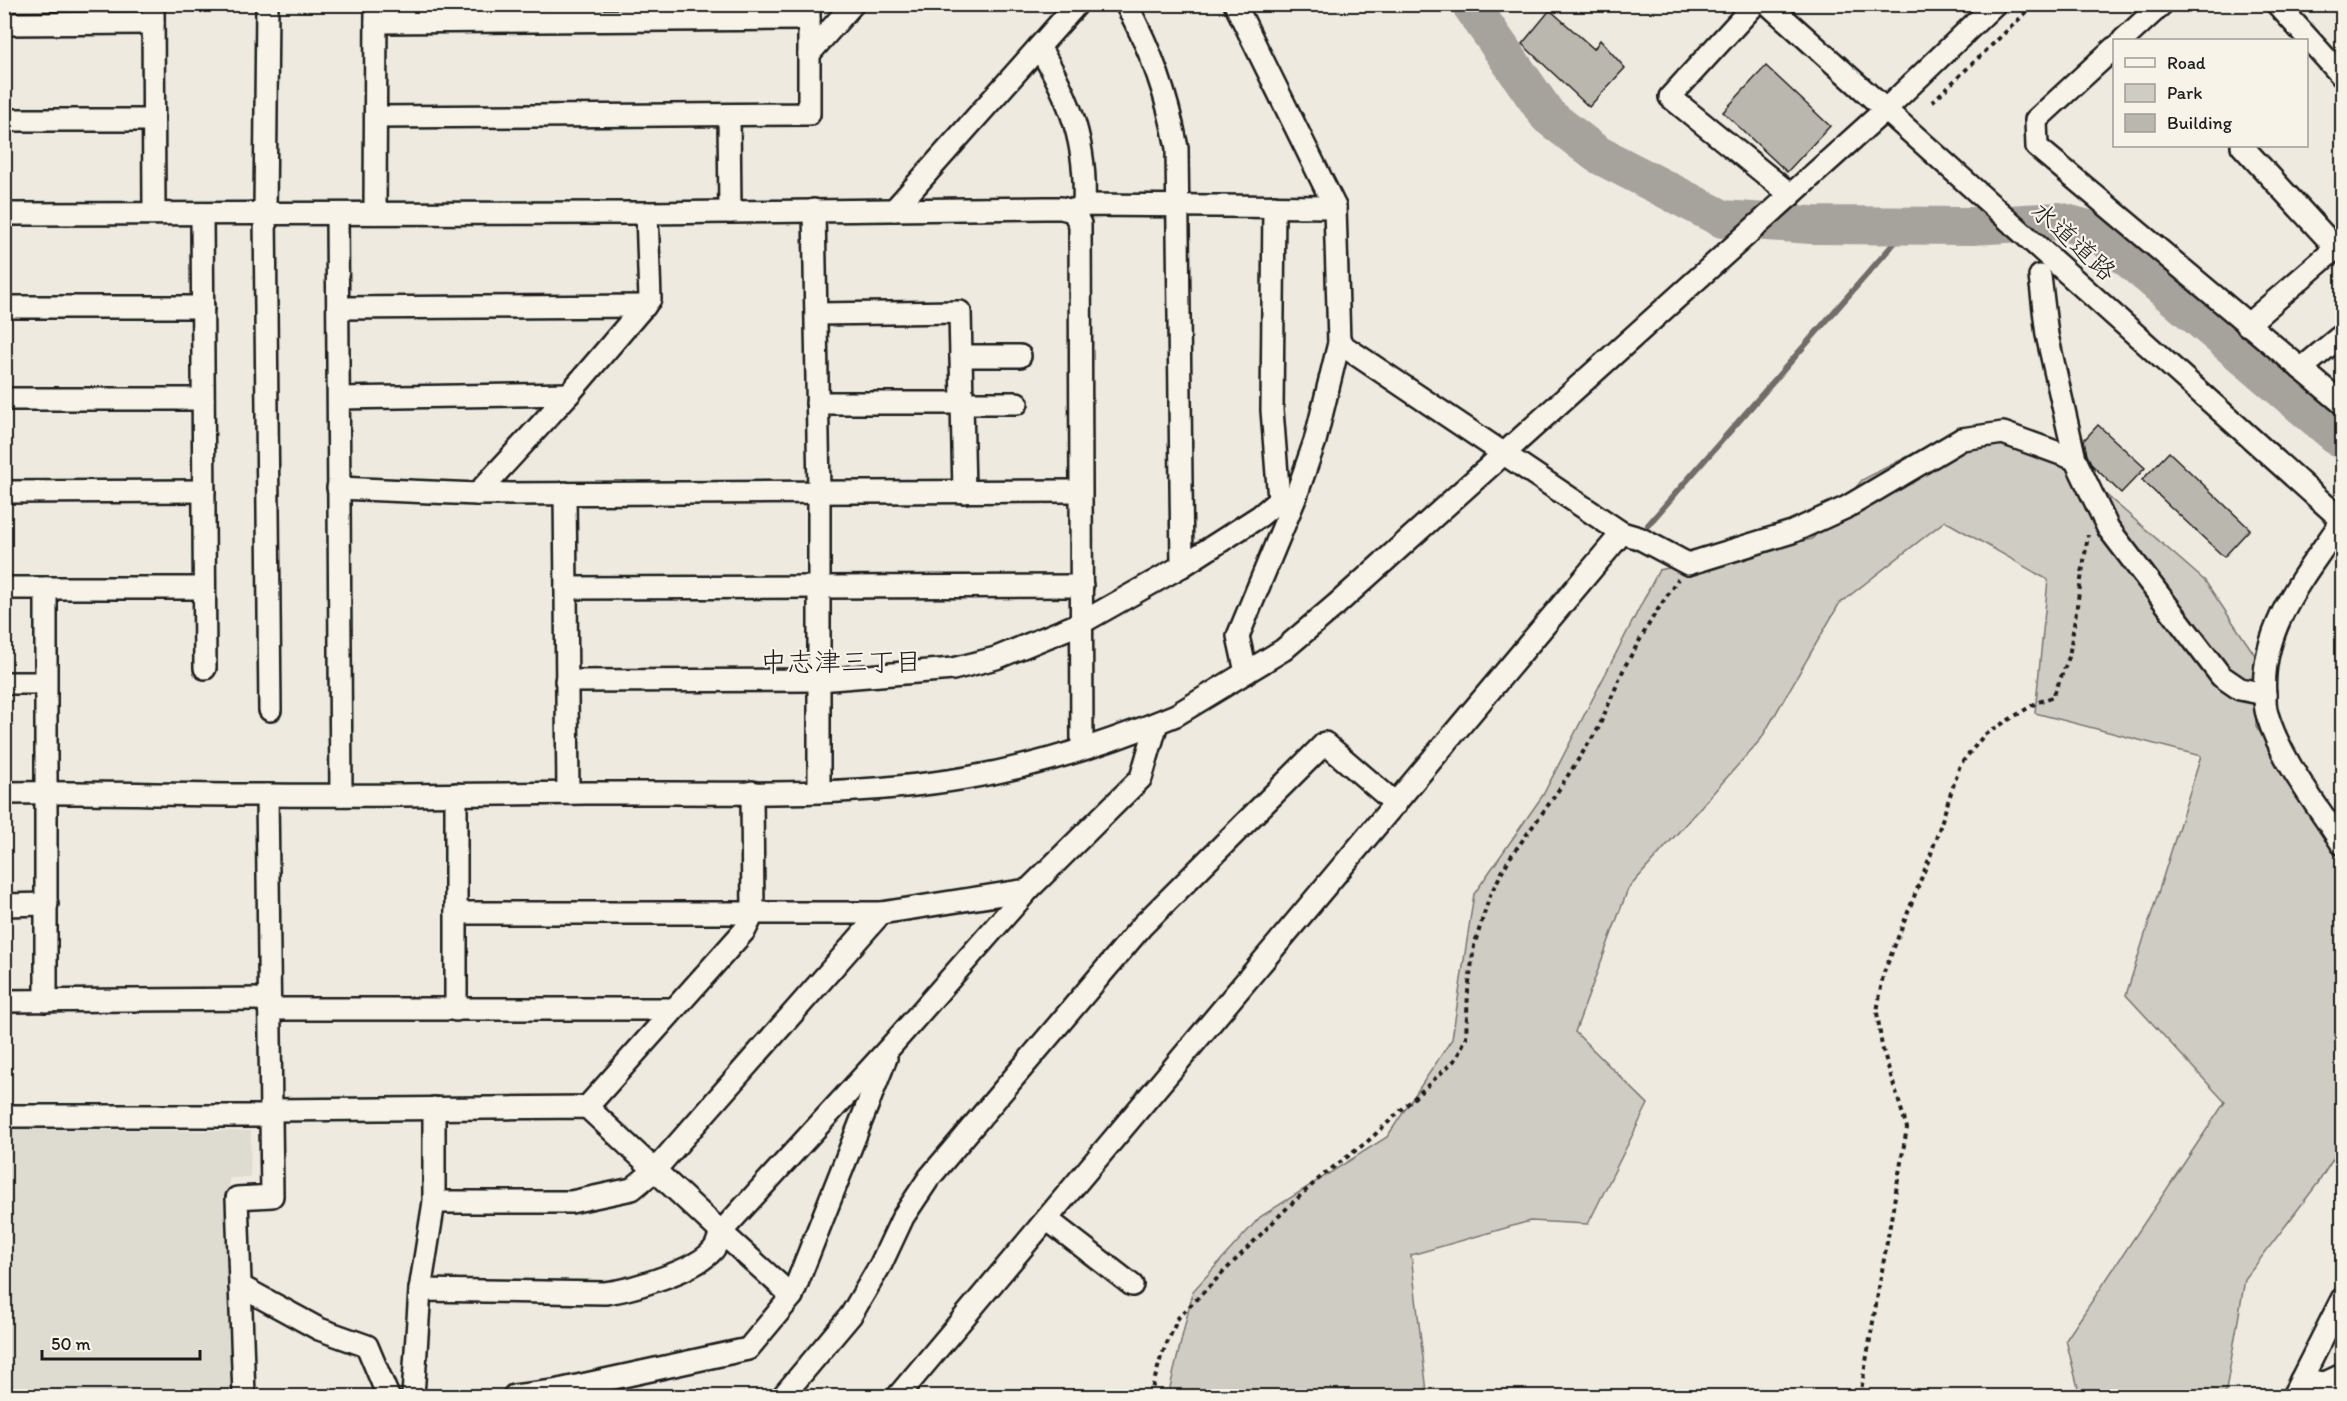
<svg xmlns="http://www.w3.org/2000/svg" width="2347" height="1401" viewBox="0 0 2347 1401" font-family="Itim,'Klee One',sans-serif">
	<rect width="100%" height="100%" fill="#eeeae0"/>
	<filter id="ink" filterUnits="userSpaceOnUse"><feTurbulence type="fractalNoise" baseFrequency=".0167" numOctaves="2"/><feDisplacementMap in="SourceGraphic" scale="12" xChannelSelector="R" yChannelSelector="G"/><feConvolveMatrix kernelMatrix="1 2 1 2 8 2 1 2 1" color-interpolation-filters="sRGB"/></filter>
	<g filter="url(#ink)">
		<path fill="#dedbd1" d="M9,1129L251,1131L250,1177L229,1178L234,1396H5L4,1134Z"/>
		<path fill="#cfccc3" stroke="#767470" stroke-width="1.5" d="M1958,430L2033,431L2205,581L2255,655L2256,726L2342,862V1145L2318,1183L2245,1279L2225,1396H2080L2066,1340L2225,1102L2126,995L2201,756L2035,713L2048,580L1945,521L1839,604L1761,739L1628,889L1575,1032L1648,1104L1588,1224L1530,1221L1411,1255L1427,1392L1422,1396H1168L1193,1291L1260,1217L1387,1137L1452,1039L1474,894L1543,795L1659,570L1812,539L1862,480Z"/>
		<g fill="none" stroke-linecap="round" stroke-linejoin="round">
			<path stroke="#6f6d69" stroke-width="6" d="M1648,525L1910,225"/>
			<path stroke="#a6a39d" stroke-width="38" d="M1470,4L1548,116L1597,154L1723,219L1811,225L1972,226L2059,221L2096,231L2342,440"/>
		</g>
		<g fill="#bab7af" stroke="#1c1c1c" stroke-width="1.5">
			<path d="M1550,10L1594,49L1600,40L1625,68L1589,107L1522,44Z"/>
			<path d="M1766,66L1830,126L1787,172L1723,112Z"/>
			<path d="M2098,425L2145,468L2121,493L2092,465L2087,455L2084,440Z"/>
			<path d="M2169,452L2250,529L2224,557L2142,480Z"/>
		</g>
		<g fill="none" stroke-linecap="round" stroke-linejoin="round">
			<g stroke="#1c1c1c" stroke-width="26">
				<g id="minor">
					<path d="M153,4L154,213"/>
					<path d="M267,4L265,213L270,710"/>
					<path d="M1126,4C1152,52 1167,95 1177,148L1182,566"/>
					<path d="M1235,4L1335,207L1339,343L1315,441L1296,496L1238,636L1246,672"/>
					<path d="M1755,4L1670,97L1791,195"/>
					<path d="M1768,4L2342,520"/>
					<path d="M2277,4L2342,76"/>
					<path d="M376,22L809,19"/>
					<path d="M4,24L153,23"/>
					<path d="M2123,40L2162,4"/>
					<path d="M1039,47C1070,99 1087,143 1084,205"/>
					<path d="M2114,48L2036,120L2037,147L2342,403"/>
					<path d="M809,54L853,4"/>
					<path d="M729,115L730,212"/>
					<path d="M376,117L809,114V4"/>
					<path d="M4,120H153"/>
					<path d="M2242,146L2336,248"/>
					<path d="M1274,206L1272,410L1279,500"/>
					<path d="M814,210L819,492V791"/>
					<path d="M894,210L1077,4"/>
					<path d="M1073,211L1084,205L1335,207"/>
					<path d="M375,213L376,4"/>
					<path d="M4,214L647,213L1045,208H1061L1073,211L1080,224L1082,749"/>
					<path d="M202,214L205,668"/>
					<path d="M337,214L341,795"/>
					<path d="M2040,276L2047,335L2075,459L2108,528L2221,676L2240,689L2265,694"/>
					<path d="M4,307H203"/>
					<path d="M339,308L645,306"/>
					<path d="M816,314L960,312L964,492"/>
					<path d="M2247,325L2342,243"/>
					<path d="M961,356H1020"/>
					<path d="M2301,369L2342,335"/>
					<path d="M339,398L569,394"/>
					<path d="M4,399H203"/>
					<path d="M817,403H1017"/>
					<path d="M338,488L477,494L1080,491"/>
					<path d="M4,492L204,491"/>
					<path d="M565,493L568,793"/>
					<path d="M477,494L569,394L650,299L647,213"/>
					<path d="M2342,521C2306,574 2259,628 2265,696C2265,702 2265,708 2267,714C2281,761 2316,803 2342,844"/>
					<path d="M1622,533L1639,538L1688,564L1792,532L1847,507L1962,439L2003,433L2075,459"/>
					<path d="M4,588H204"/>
					<path d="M566,588L1082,586"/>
					<path d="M566,681L819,680L953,669L996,658L1081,623L1182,566L1260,516L1279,500L1296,496"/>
					<path d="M4,683H45"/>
					<path d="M4,793C92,792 179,795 266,795C373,796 479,794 586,793C710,792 844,799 966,778C1037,766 1109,743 1176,715L1283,650L1337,604L1886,109L1995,4"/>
					<path d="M4,905L47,904"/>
					<path d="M456,913H881L1028,890"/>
					<path d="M4,1001L269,999"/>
					<path d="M46,1001V588"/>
					<path d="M269,1009H673"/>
					<path d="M456,1010V794"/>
					<path d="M587,1107L745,930L753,914L752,792"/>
					<path d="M271,1110L587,1107L721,1232L792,1296"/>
					<path d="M4,1116H271"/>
					<path d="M434,1202H571L632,1189L654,1171L881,913"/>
					<path d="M1048,1220L1132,1285"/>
					<path d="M240,1286L319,1329L367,1346L388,1396"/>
					<path d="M420,1290L605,1293C631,1290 697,1270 713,1250C717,1246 719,1237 721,1232L891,1046L1028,890L1141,778L1157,723"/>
					<path d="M2301,1380L2325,1383L2342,1375"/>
					<path d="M244,1396L237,1198L272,1196L267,795"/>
					<path d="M413,1396L420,1290L434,1202V1108"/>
					<path d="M514,1396L554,1391L748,1349L792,1296L886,1058"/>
					<path d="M783,1396L851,1315L881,1264L903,1217L929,1178L1142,926L1325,743L1396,804"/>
					<path d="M898,1396L1622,533L1339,343"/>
					<path d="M2293,1396L2342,1299"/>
				</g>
			</g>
			<g stroke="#1c1c1c" stroke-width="4" stroke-dasharray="4.5 4.5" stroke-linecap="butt">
				<path d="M1932,102L2035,4"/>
				<path d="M1150,1396L1161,1357L1178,1318L1289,1206L1323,1175L1367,1142L1456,1059L1466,1038L1468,991L1474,946L1490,895L1509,859L1554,797L1598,729L1625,666L1653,617L1678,579"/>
				<path d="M1860,1396L1907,1128L1882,1047L1877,1012L1883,975L1931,854L1960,765L1984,735L2036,703L2053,697L2069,657L2088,535"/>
			</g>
			<use href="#minor" stroke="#f7f3e8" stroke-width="21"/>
		</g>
	</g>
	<g text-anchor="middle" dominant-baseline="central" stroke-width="4.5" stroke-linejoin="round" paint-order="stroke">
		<g font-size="26" fill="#1c1c1c" stroke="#f7f3e8">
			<text transform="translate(2074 241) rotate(42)">水道道路</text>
		</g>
		<g font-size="27" fill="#1c1c1c" stroke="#f7f3e8">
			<text x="841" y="661">中志津三丁目</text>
		</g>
	</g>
	<rect width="2347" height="1401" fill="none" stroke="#f7f3e8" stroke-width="24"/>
	<rect x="12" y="12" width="2323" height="1377" fill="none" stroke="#1c1c1c" stroke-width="2" filter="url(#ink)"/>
	<rect x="2113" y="39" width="195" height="108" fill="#f7f3e8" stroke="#9f9d96" stroke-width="1.5"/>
	<rect x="2125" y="58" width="30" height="9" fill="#f7f3e8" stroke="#9f9d96" stroke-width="1.5"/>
	<text x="2167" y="69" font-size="18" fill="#1c1c1c">Road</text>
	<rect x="2125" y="84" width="30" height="18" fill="#cfccc3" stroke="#9f9d96" stroke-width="1.5"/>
	<text x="2167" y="99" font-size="18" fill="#1c1c1c">Park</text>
	<rect x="2125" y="114" width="30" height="18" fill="#bab7af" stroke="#9f9d96" stroke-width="1.5"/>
	<text x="2167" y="129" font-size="18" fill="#1c1c1c">Building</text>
	<path d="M42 1350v9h158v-9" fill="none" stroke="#1c1c1c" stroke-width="3"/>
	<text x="51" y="1350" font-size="18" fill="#1c1c1c" stroke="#f7f3e8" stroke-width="4.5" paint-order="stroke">50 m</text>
</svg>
